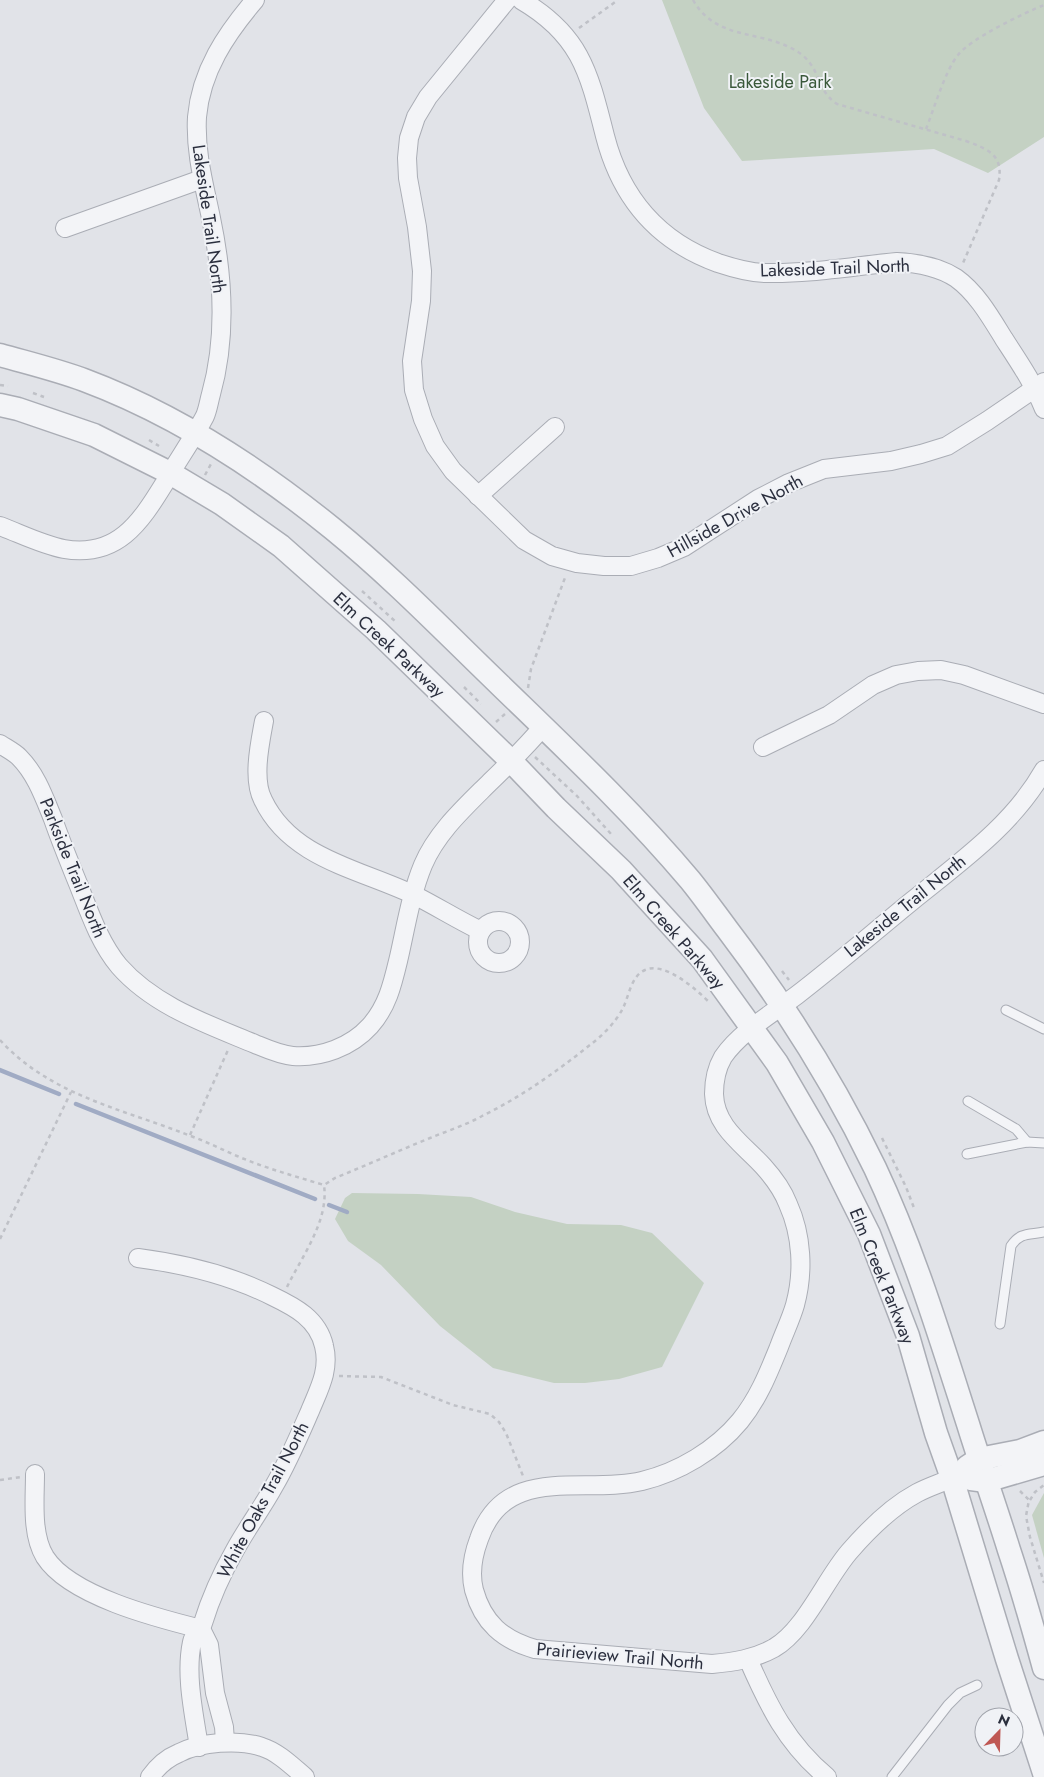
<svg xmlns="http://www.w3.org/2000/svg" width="1044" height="1777" viewBox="0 0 1044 1777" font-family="Jost,sans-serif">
	<rect width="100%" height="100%" fill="#e1e3e8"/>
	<g fill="#c4d1c3">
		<path d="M662,0H1044V137L988,173L934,149L742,161L704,108Z"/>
		<path d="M352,1193L418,1194L471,1197L515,1212L567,1224L621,1225L652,1233L704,1283L662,1367L619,1379L585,1383H554L493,1368L440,1326L381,1265L348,1241L335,1219L345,1198Z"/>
		<path d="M1044,1493V1558L1032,1515Z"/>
	</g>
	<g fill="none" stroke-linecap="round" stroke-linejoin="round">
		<g stroke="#a0abc4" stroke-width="4.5">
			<path d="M0,1070L59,1094"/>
			<path d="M76,1104L315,1199"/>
			<path d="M329,1205L347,1212"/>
		</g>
		<g stroke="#aaadb5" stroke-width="11">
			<g id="service">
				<path d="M1006,1010L1044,1029"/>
				<path d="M968,1101L1016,1129L1027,1142"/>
				<path d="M967,1154L1027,1142L1044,1143"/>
				<path d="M1000,1324L1011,1246C1020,1232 1029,1235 1044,1232"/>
				<path d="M892,1777L948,1705L960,1693L977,1685"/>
			</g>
		</g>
		<g stroke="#aaadb5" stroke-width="20">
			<g id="minor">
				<path d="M507,0L428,97L416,117L409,138L407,158L408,178L417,227L422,271L421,301L412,361L414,390L423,419L435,446L453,471L524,540L552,556L577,563L604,566H631L658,558L684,547L758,499L789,483L824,469L891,461L921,454L947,446L987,421L1044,382"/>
				<path d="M521,0C581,35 589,73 605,136C621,198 657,241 718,263C733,268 749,273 766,273C809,274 854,266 897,262C918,263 939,267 956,278C977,293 991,318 1004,339C1019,362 1034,384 1044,409"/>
				<path d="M65,228L202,179"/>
				<path d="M478,496L555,427"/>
				<path d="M0,526C21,534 43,545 64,549C117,558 140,523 164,484C177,461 193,439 205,416C208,409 209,401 211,394C227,337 223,275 211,218C204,184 195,152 197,117C201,71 226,34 255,0"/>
				<path d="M264,721C260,743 252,779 263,800C291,859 360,869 414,895C436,906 458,920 481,931"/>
				<path d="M0,744C6,748 14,752 19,757C36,774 44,797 53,819C61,842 70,864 79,886C90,914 100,943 119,966C154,1006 207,1024 255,1044C267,1049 280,1055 293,1056C321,1058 351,1047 370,1026C388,1006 393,982 399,957C406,926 411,894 423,865C437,832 465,807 490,782C509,764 526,746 543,727"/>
				<path d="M763,747L829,715L873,685L896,675L918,671L941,670L964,675L1044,704"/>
				<circle cx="499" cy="942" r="21"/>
				<path d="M138,1258C184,1264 230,1275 272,1296C295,1307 318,1319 324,1346C330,1370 319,1389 310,1411C299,1436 288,1462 274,1486C262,1508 247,1528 235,1550C222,1573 211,1597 203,1623C201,1630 193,1635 192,1642C185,1675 194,1714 199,1747"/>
				<path d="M35,1474C35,1500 31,1534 45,1557C70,1596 157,1618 201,1629"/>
				<path d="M952,1478C941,1483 928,1487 917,1493C891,1507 868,1530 849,1552C825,1580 805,1630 774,1648C754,1659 734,1662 712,1664L535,1649C503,1640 483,1623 474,1590C470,1574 473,1555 479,1539C505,1463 583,1495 642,1481C679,1472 716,1450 740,1421C758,1399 768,1374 779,1347C784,1333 791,1319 795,1305C804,1272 802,1235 788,1204C783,1191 773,1177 763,1166C743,1144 715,1127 714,1094C714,1081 716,1069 723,1057C740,1032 773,1013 797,995C836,965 874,932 912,901C960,862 1013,825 1044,770"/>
				<path d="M201,1629L209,1645L215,1693L224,1727L225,1742"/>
				<path d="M748,1659C768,1705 787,1744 827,1777"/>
				<path d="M150,1777C157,1767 167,1758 179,1753C200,1742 239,1739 262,1747C278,1752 292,1766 305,1777"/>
			</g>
		</g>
		<g stroke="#aaadb5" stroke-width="25">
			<g id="tertiary">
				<path d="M0,355C28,363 57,370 84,380C175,414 258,468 333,529C392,577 445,632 500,685C565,748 631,810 690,880C703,896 715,913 727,929C784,1004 834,1083 875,1168C914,1251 940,1337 968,1424C981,1466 996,1508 1009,1550C1022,1589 1033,1628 1044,1668"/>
				<path d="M0,405L18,409L94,435L170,473L222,504L281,546L376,630L512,762L556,808L621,870L702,959L777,1063L823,1142L869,1234L908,1336L936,1433L952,1478L1007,1659L1044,1773"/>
				<path d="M967,1467L979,1459L1020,1451L1044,1442"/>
				<path d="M971,1479L986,1481L1044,1464"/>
			</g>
		</g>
		<g stroke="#bfc1c7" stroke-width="2.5" stroke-dasharray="4 4" stroke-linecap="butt">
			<path d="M693,0C716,40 758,30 793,49C823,65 814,89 837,104L966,141C987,149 1003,154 999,180L963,263"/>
			<path d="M579,28L618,0"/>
			<path d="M926,129C934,109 945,71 958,55C970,39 1024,13 1044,5"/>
			<path d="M0,385L8,386"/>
			<path d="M33,393L44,397"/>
			<path d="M149,440L159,446"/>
			<path d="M205,475L211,464"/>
			<path d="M362,591L397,623"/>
			<path d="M464,687L481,704"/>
			<path d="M528,688L531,669L566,575"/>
			<path d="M496,722L505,714"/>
			<path d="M535,757L577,796L612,835"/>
			<path d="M782,971L789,980"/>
			<path d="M0,1040C50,1095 122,1109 188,1135C205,1141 221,1149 237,1156C265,1168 294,1176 324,1185L335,1178C367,1165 398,1151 430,1138C447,1131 466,1125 482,1116C521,1097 556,1072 590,1045C602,1036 616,1022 623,1008C629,996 631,976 645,970C665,961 697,990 710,1003"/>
			<path d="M190,1135L228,1050"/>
			<path d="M882,1138L906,1187L914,1208"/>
			<path d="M0,1239L71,1092"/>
			<path d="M287,1287C302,1256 329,1221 324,1185"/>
			<path d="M339,1376L381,1377L453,1405L490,1414L499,1422L506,1433L523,1476"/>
			<path d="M0,1480L21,1477"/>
			<path d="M1020,1491L1029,1500L1026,1516L1030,1537L1044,1583"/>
			<path d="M1030,1500L1035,1492L1044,1485"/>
		</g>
		<use href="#service" stroke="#f3f4f7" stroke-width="9"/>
		<use href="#minor" stroke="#f3f4f7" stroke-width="18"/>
		<use href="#tertiary" stroke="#f3f4f7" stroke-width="22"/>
	</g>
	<g text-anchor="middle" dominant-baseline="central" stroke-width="4" stroke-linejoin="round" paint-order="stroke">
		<g font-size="18" fill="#3a583a" stroke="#f0f2f6">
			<text x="780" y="82">Lakeside Park</text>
		</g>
		<g font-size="18" fill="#2b2f3e" stroke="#f0f2f6">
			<text transform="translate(209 219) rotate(82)">Lakeside Trail North</text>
			<text transform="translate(835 268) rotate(-2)">Lakeside Trail North</text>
			<text transform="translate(735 516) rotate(-29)">Hillside Drive North</text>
			<text transform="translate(389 645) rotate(43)">Elm Creek Parkway</text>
			<text transform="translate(73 868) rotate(68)">Parkside Trail North</text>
			<text transform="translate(905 906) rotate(-39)">Lakeside Trail North</text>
			<text transform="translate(674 932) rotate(49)">Elm Creek Parkway</text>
			<text transform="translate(882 1276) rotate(68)">Elm Creek Parkway</text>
			<text transform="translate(263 1500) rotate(-62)">White Oaks Trail North</text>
			<text transform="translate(620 1656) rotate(5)">Prairieview Trail North</text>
		</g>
	</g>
	<g transform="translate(999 1732) rotate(23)"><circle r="24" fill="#f0f2f6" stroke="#a1a4ac"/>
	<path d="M0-4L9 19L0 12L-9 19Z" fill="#bf5854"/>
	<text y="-8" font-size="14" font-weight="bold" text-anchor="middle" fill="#2b2f3e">N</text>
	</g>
</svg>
